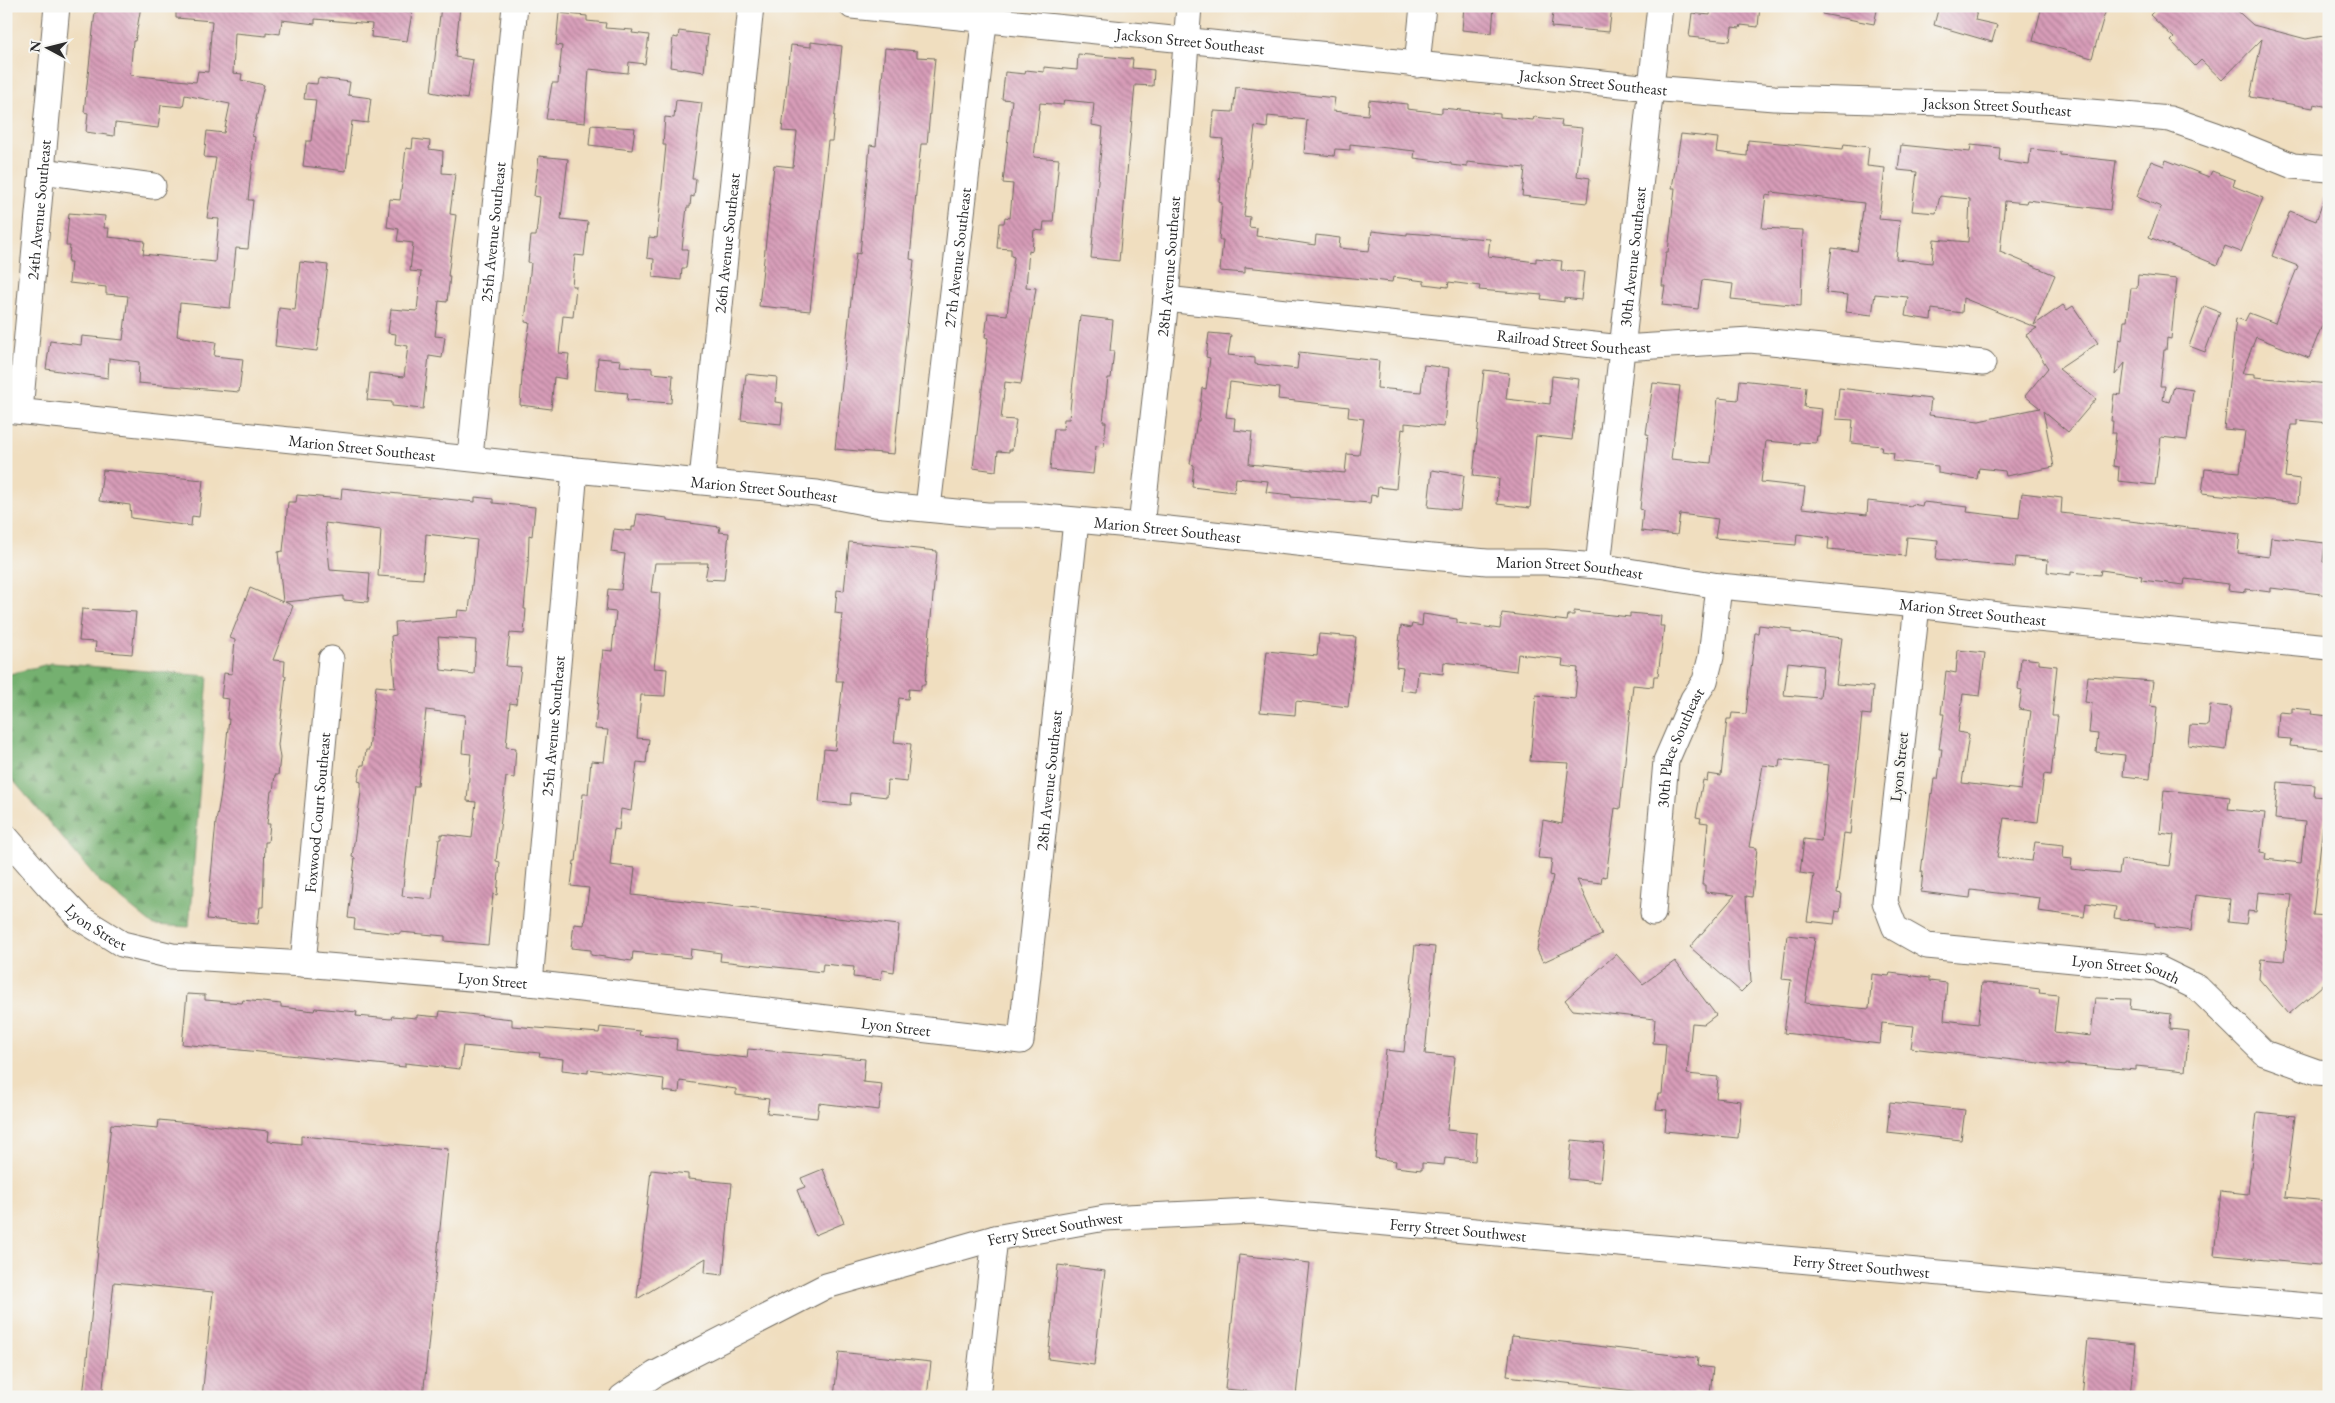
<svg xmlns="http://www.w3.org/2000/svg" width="2335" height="1403" viewBox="0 0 2335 1403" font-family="'EB Garamond',serif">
	<defs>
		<pattern id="forest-firs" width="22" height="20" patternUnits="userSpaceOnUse" patternTransform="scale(1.25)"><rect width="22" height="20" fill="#74b06f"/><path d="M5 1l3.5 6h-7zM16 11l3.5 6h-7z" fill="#5f8f5b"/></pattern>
		<pattern id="building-back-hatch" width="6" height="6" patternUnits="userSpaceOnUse" patternTransform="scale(1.25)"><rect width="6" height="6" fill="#d79cb8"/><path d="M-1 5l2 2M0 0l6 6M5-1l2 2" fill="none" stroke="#af7f96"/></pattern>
	</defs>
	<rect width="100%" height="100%" fill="#f6f6f2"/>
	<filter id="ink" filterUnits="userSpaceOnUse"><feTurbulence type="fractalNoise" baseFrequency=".02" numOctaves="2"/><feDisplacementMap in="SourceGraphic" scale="10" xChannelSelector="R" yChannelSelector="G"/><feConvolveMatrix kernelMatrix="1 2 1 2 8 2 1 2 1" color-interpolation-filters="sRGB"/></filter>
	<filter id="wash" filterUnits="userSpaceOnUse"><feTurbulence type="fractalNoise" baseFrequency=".0096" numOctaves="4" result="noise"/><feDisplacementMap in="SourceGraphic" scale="20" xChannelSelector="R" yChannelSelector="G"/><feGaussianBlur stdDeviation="1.12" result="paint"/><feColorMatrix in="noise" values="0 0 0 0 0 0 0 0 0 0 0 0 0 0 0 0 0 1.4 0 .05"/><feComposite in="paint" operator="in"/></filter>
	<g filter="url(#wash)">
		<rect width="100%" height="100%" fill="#f0debf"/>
		<path fill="url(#forest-firs)" stroke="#506e4d" d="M52,663L208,676L189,927L153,925L100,882L6,772V675Z"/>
		<g id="blocks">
			<g fill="url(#building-back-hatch)" fill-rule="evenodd">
				<path d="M99,6H141L135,41H133L130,75L196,82L198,71L208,72L212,21L176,18V6H391L390,10L412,13L407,41L371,37L372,24L315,19V24L282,20L280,34L266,32V36L235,33L233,73L242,74L241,80L264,85L252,136L255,137L248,200H253L248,249L236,248L230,308L180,303L177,336L216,342L214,356L243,359L239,392L138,383L139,362L109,358L108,378L46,369L50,341L81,345L82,336L123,340L128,296L106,294V287L69,283L71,262H68L70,246H66L69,213L105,216L104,228H109L108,237L145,241L143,254L215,262L219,219L207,218L216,158L204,157L207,131L224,133L230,104L185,95L183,107L161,105L158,128L115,123L114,136L86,132L88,113L84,112L95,12H98Z"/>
				<path d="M441,6H460L455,57L473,60L467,99L431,92Z"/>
				<path d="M1464,6H1494L1492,33L1462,30Z"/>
				<path d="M1554,6H1612L1609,32L1551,27Z"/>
				<path d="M1711,6H1760L1758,27L1741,25L1740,28L1732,27L1730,41L1689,37L1692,13L1710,15Z"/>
				<path d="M1823,6H1878L1874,24L1822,14Z"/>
				<path d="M1939,6H1978L1975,20L1997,25L1992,42L1934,25Z"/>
				<path d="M2042,6H2107L2092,58L2033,41Z"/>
				<path d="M2159,6H2232L2253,25L2306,39L2329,35V107L2314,104L2313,108L2250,97L2262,39L2222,80L2201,60L2195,66L2171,41L2174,38L2150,15Z"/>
				<path d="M559,13L587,16V21L606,23L605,28L633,30L632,33L649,35L645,64L629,62L628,73L589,69L585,123L546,119L552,83H558L562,46L556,45Z"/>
				<path d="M679,31L708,35L704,72L670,67L673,37L678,38Z"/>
				<path d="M811,42L842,46L832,141H828L810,311L759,306L774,165L793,167L797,132L782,131L791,45L811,47Z"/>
				<path d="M885,48L917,51V57L935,58L927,144H921L917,182L910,259L914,260L894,454L835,449L856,253L860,254L870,145L876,146Z"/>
				<path d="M1078,54L1133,59L1132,68L1154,70L1153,86L1135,85L1119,261L1091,258L1103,127L1092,125L1094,103L1064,100L1063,105L1040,103L1034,157L1059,159L1053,222H1044L1043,231L1034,230L1032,251L1029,250L1026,287L1036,288L1021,384L1005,382L1001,419L1016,420L1012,450H1009V452L998,451L996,471L973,468L988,338L985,337L988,313L1007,315L1014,257L1011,256V249L997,248L999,223H1004L1005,217L1010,218L1013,184L1003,183L1012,100L1002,99L1005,72L1025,74L1026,70L1044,72V67L1077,70Z"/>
				<path d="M318,78L350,82L348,95L371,98L368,123L352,121L346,171L303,166L306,141H311L316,100L304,99L306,83L317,84Z"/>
				<path d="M1236,87L1335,98L1333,111L1368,115L1369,100L1407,104V109L1442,113V108L1500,114V117L1533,120L1534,117L1562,120L1561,126L1582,128L1577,176L1590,178L1587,203L1522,196L1525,168L1467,162V167L1451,165V163L1414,158L1415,151L1350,144V150L1335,149L1334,156L1304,153L1307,120L1268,116L1267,128L1255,126L1244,216L1250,217L1249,227L1257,228L1256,236L1315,245L1316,235L1340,238L1339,248L1369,251L1372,231L1407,235V233L1490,239L1488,256L1536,262V258L1562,261L1561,270L1584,272L1581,300L1564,298V302L1541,299L1542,295L1479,290L1480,286L1449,282L1448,287L1424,284V281L1393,277L1392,282L1245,267V273L1220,271L1223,240H1219L1222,203L1219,202L1221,183L1219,182L1223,139L1212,138L1214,111L1233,112Z"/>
				<path d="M676,100L702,103L692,179H696L694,197L691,196L690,207H687L682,249H688L686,268H682L681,280L653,277L654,259L647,258L649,237L657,238L666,145H663L665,117L674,118Z"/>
				<path d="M591,125L635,128L632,150L589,145Z"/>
				<path d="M1681,134L1718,138L1716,152L1747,156L1748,140L1843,149L1844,144L1869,147L1867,166L1885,168L1879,219L1900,221L1896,259L1932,263L1934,239L1968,242L1970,199L1940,196L1936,213L1912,211L1917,172L1898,170L1901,145L1970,152L1971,145L2000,148L1999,161L2029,165L2031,149L2060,152V155L2116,161L2110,210L2027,200L2026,203L2005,201L2000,252L2055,275L2034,325L2063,305L2067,310L2073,306L2098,343L2059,369L2096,399L2068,432L2043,411L2054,467L2006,476L2005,471L1979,468L1977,479L1962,477L1938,473V466L1893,461L1894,453L1881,451L1882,446L1851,443L1853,420L1836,419L1839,388L1931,399L1929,415L1979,421L2040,408L2025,396L2048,368L2026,335L2037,328L1963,298L1962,313L1932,309L1931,320L1905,316L1908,297L1875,294L1872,315L1846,312L1848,295L1826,293L1832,248L1857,251L1864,203L1772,192L1771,196L1766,195L1762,228L1803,230L1801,306L1731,299L1733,284L1702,280L1698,309L1662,305L1665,286H1662L1666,252H1668L1675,188H1672Z"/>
				<path d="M413,139L430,141L429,149L443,151L442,173L455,174L450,214L456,215L448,276H450L447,302L439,301L435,336L445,337L442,358L429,356L423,409L392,406V402L367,400L370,373L404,377L408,346L395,344L396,334L388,333L391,309L417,311L421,272L410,271L413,243L397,241L399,229L387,227L390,199L400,200L406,148L412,149Z"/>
				<path d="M539,156L568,159L561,219L588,222L584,256L575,255L572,286H576L573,317L563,316L559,353L569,354L566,379L554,377L551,409L520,405L523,363L530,323L525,322L531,263L528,262L531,236H536L540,197L534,196Z"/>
				<path d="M2166,160L2209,177L2212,171L2235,180L2233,186L2263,198L2241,252L2225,246L2217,265L2149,237L2161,207L2137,197L2151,161L2164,166Z"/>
				<path d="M2327,191L2329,308L2309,358L2256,337L2242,373L2255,374V377L2329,384V423L2297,420V425H2291L2285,477L2300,479L2298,503L2202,493L2205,469L2240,472L2245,431L2224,429L2236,318L2245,321L2249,313L2275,323L2298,266L2272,256L2290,211L2316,221Z"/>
				<path d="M300,262L328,265L317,351L275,346L279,308L295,310Z"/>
				<path d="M2138,275L2177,279L2171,339L2167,338L2166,350H2164L2160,386H2165L2163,400L2169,402L2174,387L2193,390L2187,440L2161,437L2155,485L2118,481L2119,467L2113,466L2116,433H2112L2113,421H2111L2114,394L2121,395L2125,363L2115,375L2119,339L2122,340L2124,321H2127L2131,288H2137Z"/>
				<path d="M2204,306L2220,312L2205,352L2189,346Z"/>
				<path d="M1080,316L1113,320L1110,351H1114L1111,378H1108L1103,422H1106L1104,447L1096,446L1093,474L1050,470L1054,429H1063L1064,419H1069Z"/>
				<path d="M1209,333L1231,335L1228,355L1255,358V364L1297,369L1299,352L1379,361L1377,388L1421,392L1424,365L1449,368L1444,427L1405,423V430L1402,429L1396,489L1378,487L1377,496L1371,495L1370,503L1291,497V495L1266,492L1268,481L1236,478L1234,492L1192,487L1194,465L1190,464L1197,421H1199L1202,388L1206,389L1210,358L1206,357ZM1230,382L1279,388L1278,399L1349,407L1348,417L1364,419L1359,455L1347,454L1345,473L1249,464L1252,432L1234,430L1235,418L1226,417Z"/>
				<path d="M598,358L621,360L620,366L652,368V373L673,375L671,403L627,400L628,393L595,390Z"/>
				<path d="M1484,370L1509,373L1506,399L1550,404L1552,376L1579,379L1572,440L1536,436L1530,508L1497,504L1499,479L1473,476Z"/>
				<path d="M746,374L777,377L775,402L783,403L781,424L741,420Z"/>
				<path d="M1740,380L1806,387L1804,407L1822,409L1819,436H1817L1816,443L1799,442V444L1766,441L1761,482L1805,487L1802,508L1867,515L1868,501L1912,506V504L1922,506L1923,502L1968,507L1967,512L2019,518L2022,493L2062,498L2061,513L2240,534L2238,553L2269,557L2271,537L2325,543L2323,562L2329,563V595L2271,588V592L2246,589V592L2228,590L2229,584L2185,579L2184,585L2167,583L2141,580L2142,576L2101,570L2100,575L2071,572V575L2047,572L2048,560L2016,557L2015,567L1936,560L1938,540L1907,537L1905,556L1828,549L1829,538L1797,534L1796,545L1715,538L1718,519L1680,514L1677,535L1641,531L1643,510L1640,509L1648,434H1646L1653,383L1680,386L1671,459L1711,463L1718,398L1738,400Z"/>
				<path d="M103,470L203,480L199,517L192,516L191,526L131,518L130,505L99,501Z"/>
				<path d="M1432,470L1464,475L1460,510L1428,507Z"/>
				<path d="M342,488L475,502V497L493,499V503L535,507L532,536L529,535L528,566L524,609H526L524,634L510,633L506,666L521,667L516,704L510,703L506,747L516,748L514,778L506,777L496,861L500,862L497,895L493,894L488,945L445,941V936L400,932V934L354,929L355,919L348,918L355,858L352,857L361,792V782L358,781L361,765H364L366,750H369L376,686L395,688L391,636L396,635L395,622L457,617L458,610L469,611L477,540L426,534L423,579L378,576L381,530L325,523L330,570L370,573L368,602L343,600V596L285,602L293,606L273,660L285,661L284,676H286L278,745L280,758L278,775H275L273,791H271L267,824H270L268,842H265L263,907H260L258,924L207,919L216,822L221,793L229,719H227L229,699L221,698L224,673L232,674L235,640L230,638L250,588L283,602L278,552L283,551L288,502H296L297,495L341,499ZM438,637L476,640L474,674L441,670ZM426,710L465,715L462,753L471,754L467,801L476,802L472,838L441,834V839H439L432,899L402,896L414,786H418Z"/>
				<path d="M637,514L667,518V520L720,527L719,532L729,533L724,580L705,579L708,563H655L651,592L660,593L659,609H661L654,668L667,669L665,696L641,695L637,738L649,739L646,763L637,762L631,811L621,809L619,830L614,829L610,865L635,868L632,895L899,925L894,972L882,970L881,980L853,977L854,967L823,964L822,972L785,968L720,961L721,953L691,949L690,958L633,952L632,961L591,955V950L571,948L574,924L584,925L589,888L571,886L574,861H576L583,794H588L591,761L604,762L608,730L595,729L603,650L612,651L616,612L606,611L608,589L621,590L625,554L611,552L614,529L632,531V527H635Z"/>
				<path d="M849,542L937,551L925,685H921V690L909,689L908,699L899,698L894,742L911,744L907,782L888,780L887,797L851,793L850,805L819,802L824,749L835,750L843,681H836L842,614L835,613L837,590L844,591Z"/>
				<path d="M82,609L136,612L132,654L95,651L96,642L79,641Z"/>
				<path d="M1574,611L1630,617V613L1661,616L1660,626H1664L1658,676H1654L1653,687L1633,685L1620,809L1615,808L1606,877L1602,876L1601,883L1577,880L1602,935L1543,962L1537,950L1553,876L1550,875L1552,859L1538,858L1543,820L1562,824L1569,763L1530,761L1536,695L1575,699L1578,668L1562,666L1563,659L1518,654L1516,671L1444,662L1443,674L1418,671L1416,692L1400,690L1403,668L1396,667L1401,626L1411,628L1412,624L1422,626L1423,614L1457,619V623L1500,629L1502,613L1567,621L1568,615H1574Z"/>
				<path d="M1759,625L1791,629V632L1842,638L1836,684L1873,687L1871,715L1862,714L1850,834L1844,833L1837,893L1842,894L1840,912L1836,911L1834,924L1807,921L1814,875L1800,873L1804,839L1821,841L1829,765L1780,759L1779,767L1763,765L1749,847L1757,848L1752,897L1746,896L1751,982L1741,992L1690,947L1735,895L1705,892V885H1702L1708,823L1700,822L1701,818L1696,817L1703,780L1707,781L1708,774L1721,776L1727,719H1731L1732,713L1746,714L1755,633H1758ZM1788,662L1823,666L1820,698L1784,695Z"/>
				<path d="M1319,634L1356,637L1348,707L1296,701L1295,715L1260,712L1267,651L1317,656Z"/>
				<path d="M1958,650L1985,653L1980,696L1963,694L1958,732L1969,734L1962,783L2021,790L2031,711L2019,709L2022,690L2018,689L2021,658L2039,660V664L2057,666L2052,716H2058L2051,775L2044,774L2038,822L2004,818L1997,857L2032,861L2035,842L2064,845L2063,858L2072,859L2071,869L2119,874L2121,860L2170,866L2174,835L2160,833L2164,790L2230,797L2228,809L2265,813L2260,852L2266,853L2265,859L2301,863L2305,822L2275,819L2278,782L2315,785L2314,796L2326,797L2313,915L2329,916V980L2289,1014L2259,979L2261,959L2284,961L2292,895L2258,892L2256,912L2248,911L2246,924L2228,922L2230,899L2195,895L2191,931L2155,926V923L2114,918L2116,907L2086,903L2084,917L2038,911L2040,898L1971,890L1970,898L1921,892L1923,872H1921L1931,793L1932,794L1934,779H1938L1942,749H1939L1944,714H1941L1946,671L1956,673Z"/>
				<path d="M2088,676L2153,681L2150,706L2157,707L2150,779L2123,776L2125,755L2096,752L2098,734L2089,733L2092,703L2085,702Z"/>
				<path d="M2210,705L2231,707L2226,750L2188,745L2190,725L2208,726Z"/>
				<path d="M2292,708L2312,710L2311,714L2329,716V750L2290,746L2291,739L2277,738L2279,712L2292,713Z"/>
				<path d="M1787,935L1815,938L1805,1003L1869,1009L1872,974L1889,976L1890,973L1907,975L1929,978V981L1947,983L1944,1020L1978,1024L1982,983L1999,984L2040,989L2039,993L2058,995L2054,1032L2091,1036L2095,998L2131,999L2130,1009L2171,1014L2170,1029L2189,1031L2185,1071L2136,1066V1070L2065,1064V1066L1911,1048L1914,1026L1882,1023L1880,1044L1784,1033L1791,980L1782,979Z"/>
				<path d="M1415,945L1435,947L1425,1054L1455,1057L1447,1130L1477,1133L1475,1161L1445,1158L1444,1165L1422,1163V1170L1395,1167L1396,1161L1375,1158L1386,1050L1404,1052Z"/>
				<path d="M1616,954L1643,984L1675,961L1716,1015L1704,1024L1692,1023L1687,1074L1718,1077L1716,1098L1741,1101L1738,1138L1665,1131L1667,1110L1656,1109L1658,1094H1662L1666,1044L1653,1043L1655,1019L1573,1010L1565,1000Z"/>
				<path d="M187,994L205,995V1000L242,1003L243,1000L252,1001L281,1004V1007L314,1011L315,1008L357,1012L356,1016L391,1019L392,1016L417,1018V1015L439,1017L440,1011L512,1019V1026L599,1033L600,1027L640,1031L639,1035L677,1039L676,1050L747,1058L748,1049L865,1059L863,1082L882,1084L879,1110L819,1103L817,1118L767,1113L769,1099L736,1095V1089L680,1081L679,1093L663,1091L664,1079L588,1069V1073L562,1070L563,1059L539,1056L540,1053L463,1046L460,1069L405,1063V1067L182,1044Z"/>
				<path d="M1890,1102L1965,1110L1961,1140L1887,1132Z"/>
				<path d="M2257,1112L2295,1116L2285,1197L2329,1201V1266L2214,1255L2221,1191L2248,1194Z"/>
				<path d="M159,1120L269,1131L268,1141L301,1144V1136L448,1149L423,1397H202L213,1292L114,1282L102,1397H83L111,1124L158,1128Z"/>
				<path d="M1572,1140L1604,1143L1600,1182L1568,1179Z"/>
				<path d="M823,1169L844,1223L815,1235L797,1190L805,1187L801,1178Z"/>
				<path d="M651,1170L688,1174V1179L732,1183L723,1275L705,1273L706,1258L637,1299Z"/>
				<path d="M1239,1255L1310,1263L1296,1396L1225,1389Z"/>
				<path d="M1058,1265L1105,1271L1094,1365L1048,1359Z"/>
				<path d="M1512,1336L1698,1358L1697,1366L1713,1368L1710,1394L1694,1392L1693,1397H1683L1507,1376Z"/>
				<path d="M2088,1339L2135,1344L2130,1397H2082Z"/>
				<path d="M839,1352L931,1362L927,1397H834Z"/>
			</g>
		</g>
	</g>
	<g filter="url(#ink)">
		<use href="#blocks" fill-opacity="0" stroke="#706a5f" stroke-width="1"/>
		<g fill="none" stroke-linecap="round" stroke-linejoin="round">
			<g stroke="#706a5f" stroke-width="27">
				<g id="minor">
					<path id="s1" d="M852,6L1651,88L1774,98L2010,105L2170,119L2216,135L2293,166L2329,169"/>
					<path d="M1417,65L1423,6"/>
					<path d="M42,171L153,186"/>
					<path id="s2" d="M1166,299L1622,348L1750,340L1983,363"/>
					<path id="s3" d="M6,410L575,470L817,493L874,504L987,515H1022L1141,526L1387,553L1487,562H1545L1598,566L1719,586L1917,605L2007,616L2329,647"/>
					<path id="s4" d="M20,411L57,6"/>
					<path id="s5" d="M470,457L515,6"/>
					<path id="s6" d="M702,480L751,6"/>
					<path id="s7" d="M928,508L986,6"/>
					<path id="s8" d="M1141,526L1166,299L1189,6"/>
					<path id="s9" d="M1598,566L1660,6"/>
					<path id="s10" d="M1917,605L1885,902L1895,928L1927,946L2157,968L2198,988L2264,1053L2317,1072L2329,1073"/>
					<path id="s11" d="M6,837L47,884L80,918L122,944L172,956L303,964L530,983L1021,1041L1076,521"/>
					<path id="s12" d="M1653,913L1666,761L1693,699L1705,681L1711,657L1719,586"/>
					<path id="s13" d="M303,964L331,659"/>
					<path id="s14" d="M530,983L575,470"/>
					<path id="s15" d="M622,1397L655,1374L826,1286L995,1238L1105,1218L1253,1211L2329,1308"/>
					<path d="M977,1397L995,1238"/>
				</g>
			</g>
			<use href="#minor" stroke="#fff" stroke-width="25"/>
		</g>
	</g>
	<g text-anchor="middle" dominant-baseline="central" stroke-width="4.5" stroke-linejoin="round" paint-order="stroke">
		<g font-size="16" fill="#2b2b2b" stroke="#f6f6f2">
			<text stroke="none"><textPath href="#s1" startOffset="340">Jackson Street Southeast</textPath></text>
			<text stroke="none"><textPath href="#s1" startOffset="745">Jackson Street Southeast</textPath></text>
			<text stroke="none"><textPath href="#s1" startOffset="1150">Jackson Street Southeast</textPath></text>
			<text stroke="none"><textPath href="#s4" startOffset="202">24th Avenue Southeast</textPath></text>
			<text stroke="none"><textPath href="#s5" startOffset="226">25th Avenue Southeast</textPath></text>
			<text stroke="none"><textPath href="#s6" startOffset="238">26th Avenue Southeast</textPath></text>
			<text stroke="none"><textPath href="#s9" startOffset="311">30th Avenue Southeast</textPath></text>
			<text stroke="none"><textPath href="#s7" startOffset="252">27th Avenue Southeast</textPath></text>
			<text stroke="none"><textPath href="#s8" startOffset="261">28th Avenue Southeast</textPath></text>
			<text stroke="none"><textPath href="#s2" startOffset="410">Railroad Street Southeast</textPath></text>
			<text stroke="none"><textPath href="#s3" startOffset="358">Marion Street Southeast</textPath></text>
			<text stroke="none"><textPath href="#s3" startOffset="762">Marion Street Southeast</textPath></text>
			<text stroke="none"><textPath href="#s3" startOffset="1168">Marion Street Southeast</textPath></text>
			<text stroke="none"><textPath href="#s3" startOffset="1572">Marion Street Southeast</textPath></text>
			<text stroke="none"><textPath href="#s3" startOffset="1978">Marion Street Southeast</textPath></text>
			<text stroke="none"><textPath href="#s14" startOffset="258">25th Avenue Southeast</textPath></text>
			<text stroke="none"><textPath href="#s12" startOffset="169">30th Place Southeast</textPath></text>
			<text transform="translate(1899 767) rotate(-84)">Lyon Street</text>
			<text stroke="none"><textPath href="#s11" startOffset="1326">28th Avenue Southeast</textPath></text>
			<text stroke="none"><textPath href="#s13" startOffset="152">Foxwood Court Southeast</textPath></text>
			<text stroke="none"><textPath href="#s11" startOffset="128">Lyon Street</textPath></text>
			<text stroke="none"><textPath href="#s10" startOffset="564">Lyon Street South</textPath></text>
			<text stroke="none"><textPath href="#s11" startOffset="532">Lyon Street</textPath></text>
			<text stroke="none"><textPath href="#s11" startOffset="938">Lyon Street</textPath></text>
			<text stroke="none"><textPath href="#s15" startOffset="469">Ferry Street Southwest</textPath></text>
			<text stroke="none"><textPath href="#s15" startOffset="874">Ferry Street Southwest</textPath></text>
			<text stroke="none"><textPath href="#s15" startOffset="1279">Ferry Street Southwest</textPath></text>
		</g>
	</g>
	<rect width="2335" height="1403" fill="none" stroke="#f6f6f2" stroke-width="25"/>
	<g transform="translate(48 48) rotate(277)" stroke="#f6f6f2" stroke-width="4" paint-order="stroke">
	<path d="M0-4L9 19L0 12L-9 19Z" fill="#2b2b2b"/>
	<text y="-8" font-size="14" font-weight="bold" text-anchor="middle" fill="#2b2b2b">N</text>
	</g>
</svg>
